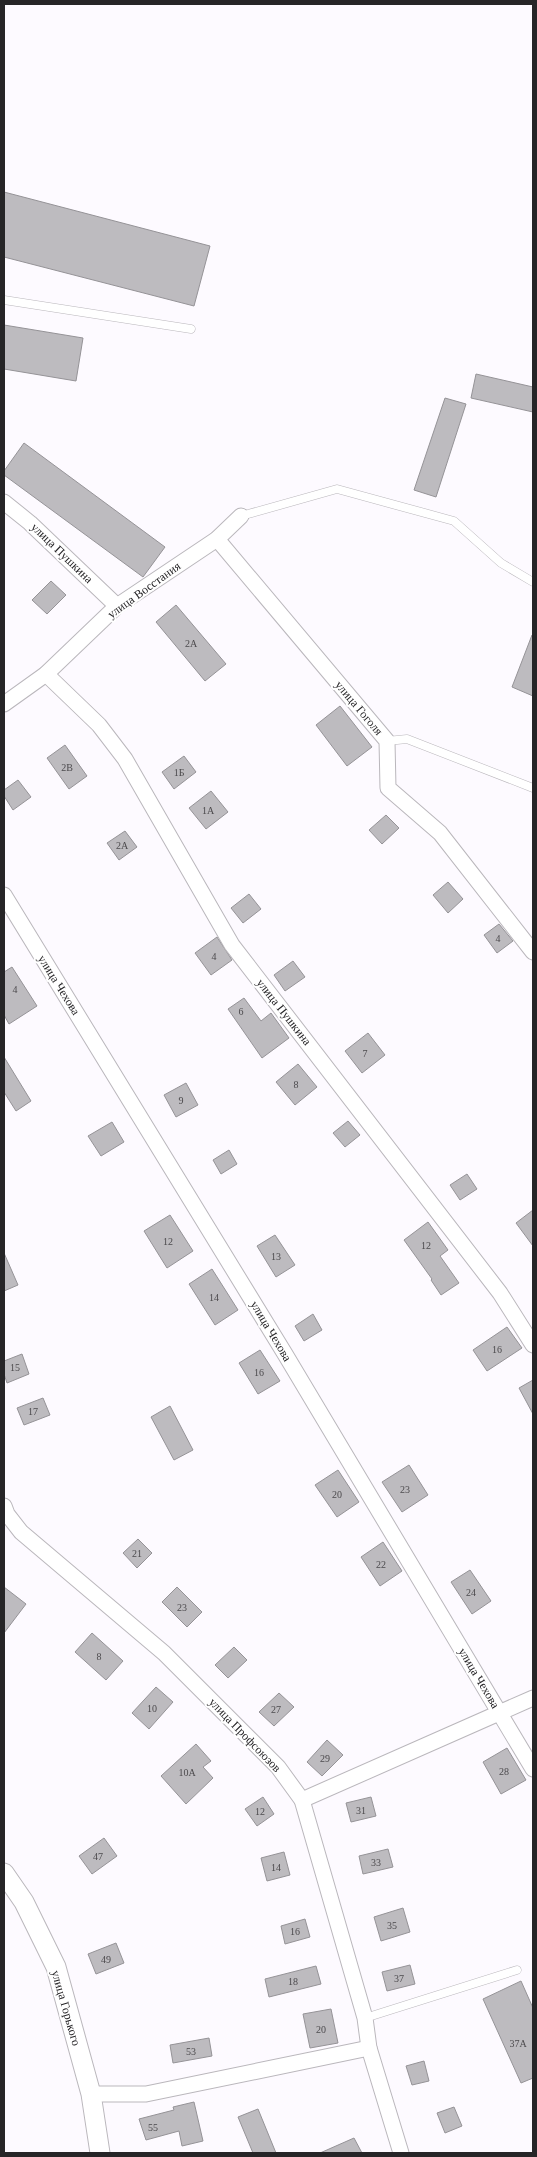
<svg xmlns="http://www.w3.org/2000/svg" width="537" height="2157" viewBox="0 0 537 2157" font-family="'Times New Roman',serif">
	<rect width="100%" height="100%" fill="#fdfaff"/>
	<g fill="#bdbbbf" stroke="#959397">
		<path d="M4,192L210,246L194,306L4,257Z"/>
		<path d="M4,325L83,338L76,381L4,369Z"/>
		<path d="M476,374L533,387V412L471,398Z"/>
		<path d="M445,398L466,404L436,497L414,490Z"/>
		<path d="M24,443L165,547L143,577L4,475V471Z"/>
		<path d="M51,581L66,595L47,614L32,600Z"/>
		<path d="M176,605L226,664L205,681L156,622Z"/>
		<path d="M532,635H533V696L512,687Z"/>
		<path d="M340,706L372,747L347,766L316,725Z"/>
		<path d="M65,745L87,776L69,789L47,758Z"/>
		<path d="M184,756L196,772L174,789L162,772Z"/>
		<path d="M18,780L31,797L13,810L4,796V790Z"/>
		<path d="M211,791L228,812L206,829L189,808Z"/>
		<path d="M386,815L399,828L382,844L369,830Z"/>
		<path d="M125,831L137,847L119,860L107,843Z"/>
		<path d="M448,882L463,899L448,913L433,895Z"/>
		<path d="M249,894L261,909L243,923L231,908Z"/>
		<path d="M499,924L513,941L497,953L484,935Z"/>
		<path d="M217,937L232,960L211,975L195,953Z"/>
		<path d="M293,961L305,977L285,991L274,975Z"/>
		<path d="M12,967L37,1006L9,1024L4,1015V972Z"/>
		<path d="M244,998L261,1021L271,1013L289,1038L262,1058L228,1009Z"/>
		<path d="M368,1033L385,1055L362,1073L345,1051Z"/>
		<path d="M4,1057L31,1101L16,1111L4,1092Z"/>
		<path d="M298,1064L317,1087L295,1105L276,1082Z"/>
		<path d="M186,1083L198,1105L176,1117L164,1095Z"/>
		<path d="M348,1121L360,1135L345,1147L333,1133Z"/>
		<path d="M112,1122L124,1142L101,1156L88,1136Z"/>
		<path d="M229,1150L237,1164L221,1174L213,1160Z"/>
		<path d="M467,1174L477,1189L460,1200L450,1185Z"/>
		<path d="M533,1210V1246L516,1223Z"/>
		<path d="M170,1215L193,1251L167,1268L144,1231Z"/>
		<path d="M428,1222L448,1250L440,1256L459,1283L441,1295L431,1280L432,1279L404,1240Z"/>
		<path d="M275,1235L295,1265L276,1277L257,1246Z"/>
		<path d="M4,1253L18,1285L4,1291Z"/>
		<path d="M212,1269L238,1310L215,1325L189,1284Z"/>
		<path d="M313,1314L322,1330L304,1341L295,1326Z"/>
		<path d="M507,1327L522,1348L487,1371L473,1350Z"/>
		<path d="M260,1350L280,1381L258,1394L239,1363Z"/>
		<path d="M22,1354L29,1374L7,1383L4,1374V1361Z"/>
		<path d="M533,1380V1414L519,1388Z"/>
		<path d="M43,1398L50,1415L24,1425L17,1408Z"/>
		<path d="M170,1406L193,1450L174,1460L151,1417Z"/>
		<path d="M409,1465L428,1495L402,1512L382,1482Z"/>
		<path d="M338,1470L359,1502L337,1517L315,1485Z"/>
		<path d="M138,1539L152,1553L137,1568L123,1553Z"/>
		<path d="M383,1542L402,1571L380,1586L361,1557Z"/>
		<path d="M470,1570L491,1601L472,1614L451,1582Z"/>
		<path d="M4,1587L26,1604L4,1633Z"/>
		<path d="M177,1587L202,1612L187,1627L162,1602Z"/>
		<path d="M92,1633L123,1661L106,1680L75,1652Z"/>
		<path d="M234,1647L247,1660L228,1678L215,1665Z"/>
		<path d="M156,1687L173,1702L149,1729L132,1713Z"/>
		<path d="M279,1693L294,1707L274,1726L259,1712Z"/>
		<path d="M327,1740L343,1755L322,1776L307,1762Z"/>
		<path d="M196,1744L211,1761L203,1767L213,1778L186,1804L161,1776Z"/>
		<path d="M507,1748L526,1780L501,1794L483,1762Z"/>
		<path d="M263,1797L274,1814L257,1826L245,1809Z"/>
		<path d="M371,1797L376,1816L351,1822L346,1803Z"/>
		<path d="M104,1838L117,1856L92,1874L79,1856Z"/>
		<path d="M388,1849L393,1867L363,1874L359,1856Z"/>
		<path d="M284,1852L290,1875L267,1881L261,1858Z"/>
		<path d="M403,1908L410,1932L381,1941L374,1917Z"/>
		<path d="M305,1919L310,1937L285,1944L281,1926Z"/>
		<path d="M116,1943L124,1963L96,1974L88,1954Z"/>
		<path d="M410,1965L415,1984L387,1991L382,1972Z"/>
		<path d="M316,1966L321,1984L269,1997L265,1979Z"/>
		<path d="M521,1981L533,2008V2078L521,2083L483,1999Z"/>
		<path d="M331,2009L338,2043L310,2048L303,2014Z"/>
		<path d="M209,2038L212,2056L173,2063L170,2045Z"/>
		<path d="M424,2061L429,2081L412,2085L406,2066Z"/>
		<path d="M194,2102L203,2141L182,2146L179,2131L146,2140L139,2119L174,2110L173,2107Z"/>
		<path d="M454,2107L462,2126L445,2133L437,2113Z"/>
		<path d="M258,2109L276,2153H253L238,2117Z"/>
		<path d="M354,2138L362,2153H320Z"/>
	</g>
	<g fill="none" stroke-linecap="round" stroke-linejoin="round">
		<g stroke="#bab7bc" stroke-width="9">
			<g id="service">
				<path d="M4,300L191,329"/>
				<path d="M241,516L337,489L454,521L501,563L533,582"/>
				<path d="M387,741L407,739L533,788"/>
				<path d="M365,2018L517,1970"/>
			</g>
		</g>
		<g stroke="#bab7bc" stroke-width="17">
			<g id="minor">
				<path d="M4,502L30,523L117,606"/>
				<path d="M217,539L387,741L388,788L440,833L533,952"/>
				<path d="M46,674L99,725L125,759L232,945L500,1293L533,1345"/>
				<path d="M4,704L46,674L117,606L217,539L241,516"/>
				<path d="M4,895L285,1354L533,1769"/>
				<path d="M4,1506L7,1514L21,1532L164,1653L278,1767L302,1800L365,2018L369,2048L401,2153"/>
				<path d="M302,1800L533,1698"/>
				<path d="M91,2094H146L369,2048"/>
			</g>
		</g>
		<g stroke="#bab7bc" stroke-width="21">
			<path id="tertiary" d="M4,1873L24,1902L56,1967L91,2094L100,2153"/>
		</g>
		<use href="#service" stroke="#fff" stroke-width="8"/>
		<use href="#minor" stroke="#fff" stroke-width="15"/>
		<use href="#tertiary" stroke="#fff" stroke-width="19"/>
	</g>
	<g text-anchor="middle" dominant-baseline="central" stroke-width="4" stroke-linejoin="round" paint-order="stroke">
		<g font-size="10" fill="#4c4a4d">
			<text x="191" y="643">2А</text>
			<text x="67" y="767">2В</text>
			<text x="179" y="772">1Б</text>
			<text x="208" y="810">1А</text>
			<text x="122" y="845">2А</text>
			<text x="498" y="938">4</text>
			<text x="214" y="956">4</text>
			<text x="15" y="989">4</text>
			<text x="241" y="1011">6</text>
			<text x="365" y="1053">7</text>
			<text x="296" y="1084">8</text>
			<text x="181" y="1100">9</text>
			<text x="168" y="1241">12</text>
			<text x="426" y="1245">12</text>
			<text x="276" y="1256">13</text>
			<text x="214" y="1297">14</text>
			<text x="497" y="1349">16</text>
			<text x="15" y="1367">15</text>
			<text x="259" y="1372">16</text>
			<text x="33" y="1411">17</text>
			<text x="405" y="1489">23</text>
			<text x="337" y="1494">20</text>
			<text x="137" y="1553">21</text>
			<text x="381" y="1564">22</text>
			<text x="471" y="1592">24</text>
			<text x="182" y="1607">23</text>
			<text x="99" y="1656">8</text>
			<text x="152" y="1708">10</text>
			<text x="276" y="1709">27</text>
			<text x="325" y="1758">29</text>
			<text x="504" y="1771">28</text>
			<text x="187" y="1772">10А</text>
			<text x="361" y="1810">31</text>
			<text x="260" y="1811">12</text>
			<text x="98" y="1856">47</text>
			<text x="376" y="1862">33</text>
			<text x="276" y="1867">14</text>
			<text x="392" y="1925">35</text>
			<text x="295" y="1931">16</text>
			<text x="106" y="1959">49</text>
			<text x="399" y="1978">37</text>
			<text x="293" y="1981">18</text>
			<text x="321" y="2029">20</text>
			<text x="518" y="2043">37А</text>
			<text x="191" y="2051">53</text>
			<text x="153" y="2127">55</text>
		</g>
		<g font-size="12" fill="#262527" stroke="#fff">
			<text transform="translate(62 553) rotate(44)">улица Пушкина</text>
			<text transform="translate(144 590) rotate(-36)">улица Восстания</text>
			<text transform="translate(359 708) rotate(50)">улица Гоголя</text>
			<text transform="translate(59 985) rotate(58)">улица Чехова</text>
			<text transform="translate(284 1012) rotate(52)">улица Пушкина</text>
			<text transform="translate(271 1331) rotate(59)">улица Чехова</text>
			<text transform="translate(479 1678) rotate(59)">улица Чехова</text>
			<text transform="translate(245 1735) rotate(46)">улица Профсоюзов</text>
			<text transform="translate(66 2008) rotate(74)">улица Горького</text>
		</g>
	</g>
	<rect width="537" height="2157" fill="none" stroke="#262527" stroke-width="10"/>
</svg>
